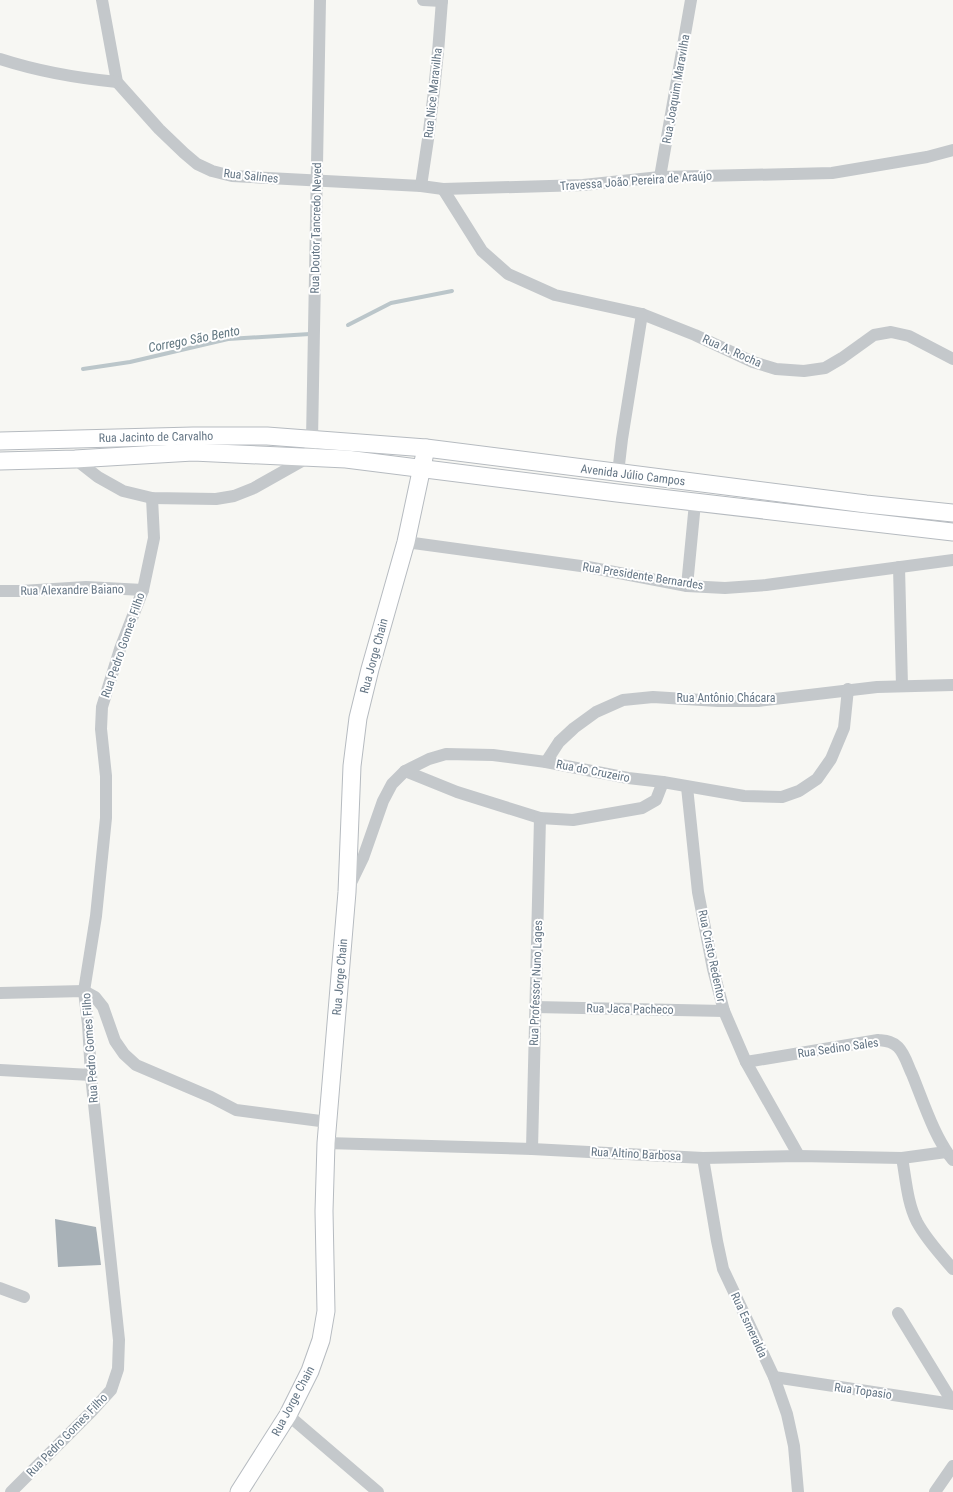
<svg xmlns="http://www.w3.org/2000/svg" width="953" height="1492" viewBox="0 0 953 1492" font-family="'Roboto Condensed',sans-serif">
	<rect width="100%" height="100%" fill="#f7f7f3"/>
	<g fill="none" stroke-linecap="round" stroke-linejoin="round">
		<g stroke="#bbc6ca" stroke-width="4">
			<path d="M348,325L391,303L452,291"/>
			<path d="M83,369L130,362L228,339L310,334"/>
		</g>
	</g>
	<path fill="#a8b1b7" d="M55,1219L96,1227L101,1265L58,1267Z"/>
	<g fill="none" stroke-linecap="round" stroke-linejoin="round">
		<g stroke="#b6bbc0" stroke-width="19">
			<g id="secondary">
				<path d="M0,441L193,436H267L426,448L866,504L953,513"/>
				<path d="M0,461L75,459L193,452L346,459L617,493L953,532"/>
				<path d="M239,1492L288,1415L310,1371L321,1340L326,1311L324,1211L326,1143L347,892L352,766L358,718L370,669L406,542L426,448"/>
			</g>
		</g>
		<g stroke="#c4c8cb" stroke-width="12">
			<path d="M102,0L117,82L159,129L184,153L197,164L212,171L232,176L421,186L443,189L583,185L660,177L832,173L927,157L953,150"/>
			<path d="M423,0L442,1"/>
			<path d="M0,59C40,72 75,78 117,82"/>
			<path d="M660,177L691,0"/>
			<path d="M421,186C431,124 438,63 442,0"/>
			<path d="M443,189L482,251L508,274L555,295L642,314L695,335L753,362L776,369L804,371L825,368L842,358L874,335L891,332L909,336L953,359"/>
			<path d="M75,459L98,477L123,491L152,498L216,499L234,496L254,488L309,457L312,440L320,0"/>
			<path d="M618,473L622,439L642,314"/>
			<path d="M406,542L588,567L687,586L725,588L766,585L953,560"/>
			<path d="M899,567L902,686"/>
			<path d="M687,586L695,503"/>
			<path d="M0,591H21L86,587L143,590"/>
			<path d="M546,762L559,742L574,728L596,712L623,700L653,697L718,701H758L877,687L953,685"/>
			<path d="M405,771L457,792L540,818L573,820L642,808L656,800L663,782"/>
			<path d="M687,787L698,892L713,969L724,1011L746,1062L799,1156"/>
			<path d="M349,887L363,858L383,801L392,784L405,771L429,759L446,754L493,755L546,762L628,778L663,782L744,796L782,797L799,791L817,779L831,759L844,728L848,689"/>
			<path d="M0,993L84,991L95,997L103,1007L115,1041L124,1054L136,1065L211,1097L236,1110L328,1122"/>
			<path d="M535,1007L724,1011"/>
			<path d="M746,1062L878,1040C886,1041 892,1041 898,1047C905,1054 908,1066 912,1074C923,1101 935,1139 953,1160"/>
			<path d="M0,1070L91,1075"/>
			<path d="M326,1143L532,1149L703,1158L799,1156L902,1158L946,1152"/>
			<path d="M532,1149L540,818"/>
			<path d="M703,1158L717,1241L723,1269L774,1377L787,1414L794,1446L798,1492"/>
			<path d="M902,1158C906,1179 907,1202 917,1222C926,1239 940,1254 953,1269"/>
			<path d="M0,1288L24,1297"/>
			<path d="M898,1313L953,1403"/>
			<path d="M774,1377L953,1404"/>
			<path d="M288,1415L378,1492"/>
			<path d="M11,1492L92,1411L111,1390L118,1369L119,1340L91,1075L88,1024L84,991L96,916L106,818V776L101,729L102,707L120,649L143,590L154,538L152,498"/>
			<path d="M935,1492L953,1466"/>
		</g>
		<use href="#secondary" stroke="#fff" stroke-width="17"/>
	</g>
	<g text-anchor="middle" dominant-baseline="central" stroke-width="4" stroke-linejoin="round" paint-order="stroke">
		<g font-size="12" fill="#657685" stroke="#fff">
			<text transform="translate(676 89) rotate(-80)">Rua Joaquim Maravilha</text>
			<text transform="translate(433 93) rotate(-84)">Rua Nice Maravilha</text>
			<text transform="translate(251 176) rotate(6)">Rua Salines</text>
			<text transform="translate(636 181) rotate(-4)">Travessa João Pereira de Araújo</text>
			<text transform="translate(316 228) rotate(-89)">Rua Doutor Tancredo Neved</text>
			<text transform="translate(732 351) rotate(24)">Rua A. Rocha</text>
			<text transform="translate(156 437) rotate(-1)">Rua Jacinto de Carvalho</text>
			<text transform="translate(633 475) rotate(7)">Avenida Júlio Campos</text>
			<text transform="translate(643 576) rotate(9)">Rua Presidente Bernardes</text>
			<text transform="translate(72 590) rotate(-1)">Rua Alexandre Baiano</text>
			<text transform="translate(123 645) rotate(-71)">Rua Pedro Gomes Filho</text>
			<text transform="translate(374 656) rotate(-75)">Rua Jorge Chain</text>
			<text x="726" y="698">Rua Antônio Chácara</text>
			<text transform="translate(593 771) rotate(11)">Rua do Cruzeiro</text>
			<text transform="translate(712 956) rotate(78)">Rua Cristo Redentor</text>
			<text transform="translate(340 977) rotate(-85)">Rua Jorge Chain</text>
			<text transform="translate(536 983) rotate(-88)">Rua Professor Nuno Lages</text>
			<text transform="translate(630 1009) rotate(1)">Rua Jaca Pacheco</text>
			<text transform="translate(90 1048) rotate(-94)">Rua Pedro Gomes Filho</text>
			<text transform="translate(838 1048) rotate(-8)">Rua Sedino Sales</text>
			<text transform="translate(636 1154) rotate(3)">Rua Altino Barbosa</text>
			<text transform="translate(749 1325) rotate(65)">Rua Esmeralda</text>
			<text transform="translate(863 1391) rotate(8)">Rua Topasio</text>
			<text transform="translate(293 1401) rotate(-62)">Rua Jorge Chain</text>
			<text transform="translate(67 1435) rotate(-46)">Rua Pedro Gomes Filho</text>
		</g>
		<g font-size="13" font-style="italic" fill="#617781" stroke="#fff">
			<text transform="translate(194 339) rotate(-11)">Corrego São Bento</text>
		</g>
	</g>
</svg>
